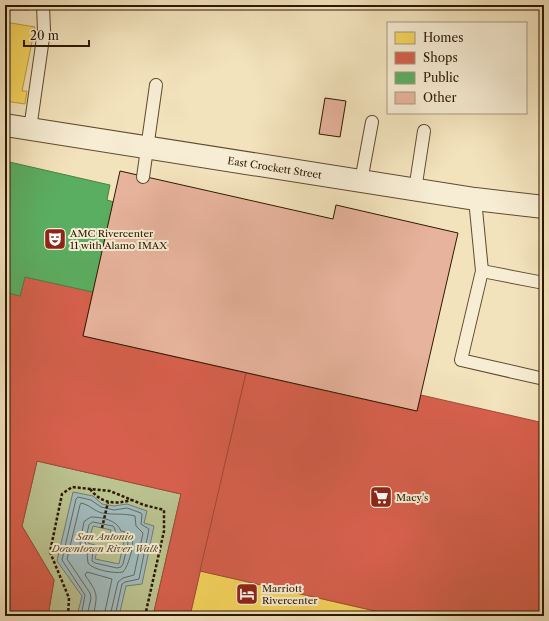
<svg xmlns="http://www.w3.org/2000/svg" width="549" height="621" viewBox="0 0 549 621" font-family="'Libre Caslon Text',serif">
	<rect width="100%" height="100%" fill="#f3e3bd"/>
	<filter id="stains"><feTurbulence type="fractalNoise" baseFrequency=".005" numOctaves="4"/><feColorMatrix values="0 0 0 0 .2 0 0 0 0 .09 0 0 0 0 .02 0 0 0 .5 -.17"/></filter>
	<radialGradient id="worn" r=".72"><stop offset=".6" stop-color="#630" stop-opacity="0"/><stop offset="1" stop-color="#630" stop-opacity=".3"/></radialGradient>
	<path fill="#bbc390" stroke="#746e48" d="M37,461L181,494L153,616H48L54,580L22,526Z"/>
	<path fill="#a1bbbd" stroke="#737a71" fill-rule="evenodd" d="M73,492L93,496L102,504L114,506L127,504L147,511L144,523L154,526L142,584L126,586L119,616H77L82,596L57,561ZM93,526L111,530L109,538L124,541L119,564L95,559L98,546L88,543Z"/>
	<g fill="#f6d55c" stroke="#ba9c40">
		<rect x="5" y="5" width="24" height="5"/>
		<path d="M5,22L35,27L22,91H27L25,104L5,101Z"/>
		<path d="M200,571L397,616H190Z"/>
	</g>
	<g fill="#d6604d" stroke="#a34a36">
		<path d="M25,277L93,292L83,336L246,373L190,616H153L181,494L37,461L22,526L54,580L48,616H5V292L20,296Z"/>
		<path d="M246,373L417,411L421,395L544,423V607L542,616H397L200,571Z"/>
	</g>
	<path fill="#5aae61" stroke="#4c8144" d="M5,161L110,185L107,200L114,202L93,292L25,277L20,296L5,292Z"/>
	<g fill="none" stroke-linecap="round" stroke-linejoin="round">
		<g stroke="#676a5e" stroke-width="1">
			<path d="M91,517C102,517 117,520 121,531C125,532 129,533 132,537C135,544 128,567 123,572C115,574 93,570 88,563L87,553L81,549L80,542L84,522Z"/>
			<path d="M93,522L113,526L115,529V535C120,537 127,536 128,543L123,564L121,567L117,568L95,563L92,561L93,550L86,546L85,542L89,525Z"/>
			<path d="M81,616L85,595L62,560L76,499L78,497L91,500L101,507L114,510L127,508L141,513L142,515L141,524L149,529L139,579L125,582L122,584L115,616"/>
			<path d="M87,616L91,598L90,593L67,559L80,505L81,503C90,505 94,511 102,513C113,515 124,513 135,516L136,526L143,533L134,575L123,578L118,582L110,616"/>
			<path d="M93,616C98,594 98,594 85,575L87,572L112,579L104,616"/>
		</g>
	</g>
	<g fill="#e7b39c" stroke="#2d1800">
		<path d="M325,98L346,101L340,137L319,134Z"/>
		<path d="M120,171L333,219L336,205L458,233L417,411L83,336Z"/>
	</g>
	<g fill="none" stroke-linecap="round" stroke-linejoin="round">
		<g stroke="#5e4b2f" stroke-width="14">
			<g id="service">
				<path d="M30,129L44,31L43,5"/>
				<path d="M143,177L156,85"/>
				<path d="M361,181L372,122"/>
				<path d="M415,190L424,131"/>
				<path d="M475,199L482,271L461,360L544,379"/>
				<path d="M482,271L544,283"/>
			</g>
		</g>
		<g stroke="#5e4b2f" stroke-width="24">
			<g id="tertiary">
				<path id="s1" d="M5,125L475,199L544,207"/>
			</g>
		</g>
		<g stroke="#2d1800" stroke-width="2.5" stroke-dasharray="3 2" stroke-linecap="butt">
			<path d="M90,489C101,503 114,505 131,500"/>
			<path d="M102,528L108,502"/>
			<path d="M68,616L69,598L50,552L62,494L72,487L110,491L144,505L164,510V531L145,616"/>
		</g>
		<use href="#service" stroke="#f7edd4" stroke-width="12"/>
		<use href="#tertiary" stroke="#f7edd4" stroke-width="22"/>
	</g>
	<defs>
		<g id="theatre-square" transform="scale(1.15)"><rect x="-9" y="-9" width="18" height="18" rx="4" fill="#8f2418" stroke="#f7edd4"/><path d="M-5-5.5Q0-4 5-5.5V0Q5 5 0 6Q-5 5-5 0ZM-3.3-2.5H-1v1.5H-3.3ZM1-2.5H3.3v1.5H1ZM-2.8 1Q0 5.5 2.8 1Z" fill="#fff"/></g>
		<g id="supermarket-square" transform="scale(1.15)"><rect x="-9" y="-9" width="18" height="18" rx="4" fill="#8f2418" stroke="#f7edd4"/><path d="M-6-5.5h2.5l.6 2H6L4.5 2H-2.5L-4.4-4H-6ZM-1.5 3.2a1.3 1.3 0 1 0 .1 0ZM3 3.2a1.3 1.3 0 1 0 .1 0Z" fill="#fff"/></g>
		<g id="hotel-square" transform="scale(1.15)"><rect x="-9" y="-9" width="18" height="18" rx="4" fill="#8f2418" stroke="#f7edd4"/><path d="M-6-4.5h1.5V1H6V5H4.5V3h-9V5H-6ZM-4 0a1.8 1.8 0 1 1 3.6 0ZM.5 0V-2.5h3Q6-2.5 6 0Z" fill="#fff"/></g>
	</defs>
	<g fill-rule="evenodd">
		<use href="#theatre-square" x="55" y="239"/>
		<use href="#supermarket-square" x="381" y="497"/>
		<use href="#hotel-square" x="247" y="594"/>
	</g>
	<g text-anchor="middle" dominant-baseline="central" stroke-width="4" stroke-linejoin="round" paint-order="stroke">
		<g font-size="10" fill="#2d1800" stroke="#f7edd4">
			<text stroke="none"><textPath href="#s1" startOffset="273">East Crockett Street</textPath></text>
		</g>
		<g font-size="10" fill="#2d1800" stroke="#f7edd4" text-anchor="start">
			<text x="70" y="233">AMC Rivercenter<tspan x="70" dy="12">11 with Alamo IMAX</tspan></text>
			<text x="396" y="497">Macy's</text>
			<text x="262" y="588">Marriott<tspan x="262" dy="12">Rivercenter</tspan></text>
		</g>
		<g font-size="10" font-style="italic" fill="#584b2b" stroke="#f7edd4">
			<text x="105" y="536">San Antonio<tspan x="105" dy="12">Downtown River Walk</tspan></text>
		</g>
	</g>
	<rect width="549" height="621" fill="none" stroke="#f3e3bd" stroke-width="20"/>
	<rect x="6" y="6" width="537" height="609" fill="none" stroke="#2d1800" stroke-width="2"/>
	<rect x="10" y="10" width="529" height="601" fill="none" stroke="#2d1800"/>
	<rect x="387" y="22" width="140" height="92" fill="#f7edd4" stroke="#a6987f"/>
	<rect x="395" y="32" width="20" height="12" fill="#f6d55c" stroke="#a6987f"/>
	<text x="423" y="42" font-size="12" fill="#2d1800">Homes</text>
	<rect x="395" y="52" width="20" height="12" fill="#d6604d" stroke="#a6987f"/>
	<text x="423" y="62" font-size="12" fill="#2d1800">Shops</text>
	<rect x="395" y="72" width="20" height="12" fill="#5aae61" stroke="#a6987f"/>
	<text x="423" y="82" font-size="12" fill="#2d1800">Public</text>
	<rect x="395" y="92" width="20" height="12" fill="#e7b39c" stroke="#a6987f"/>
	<text x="423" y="102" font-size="12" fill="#2d1800">Other</text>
	<path d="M24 40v6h65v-6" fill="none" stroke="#2d1800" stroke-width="2"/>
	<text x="30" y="40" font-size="12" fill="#2d1800" stroke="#f7edd4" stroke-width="3" paint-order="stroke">20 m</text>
	<rect width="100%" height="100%" filter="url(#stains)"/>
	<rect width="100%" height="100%" fill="url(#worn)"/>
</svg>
